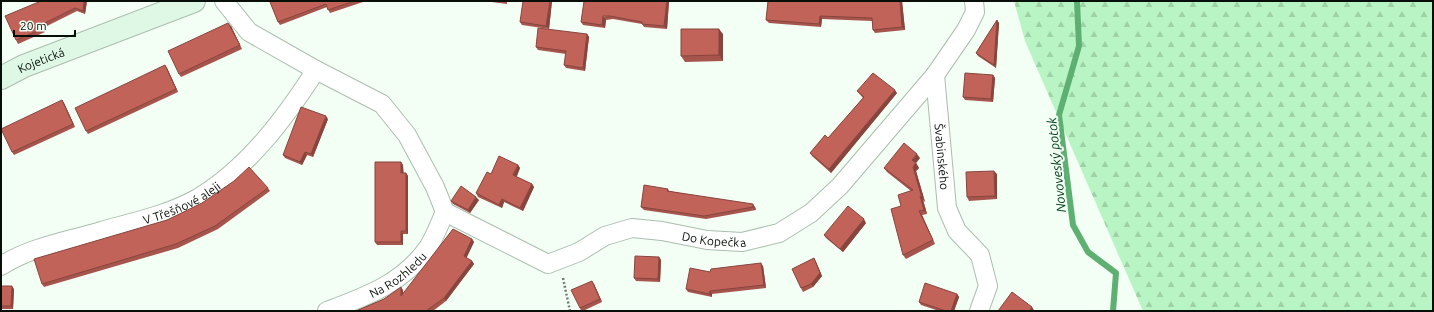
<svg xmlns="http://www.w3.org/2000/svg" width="1434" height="312" viewBox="0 0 1434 312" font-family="Ubuntu,sans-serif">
	<defs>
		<pattern id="forest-firs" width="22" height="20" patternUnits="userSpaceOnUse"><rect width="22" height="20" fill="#b9f5c4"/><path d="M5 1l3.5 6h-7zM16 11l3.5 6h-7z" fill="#9ed1a7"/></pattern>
	</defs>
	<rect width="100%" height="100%" fill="#f3fef4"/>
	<path fill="url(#forest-firs)" d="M1014,1H1433V311H1143L1025,41Z"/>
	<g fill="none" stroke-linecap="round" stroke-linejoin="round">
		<path stroke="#5eb072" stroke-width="6" d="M1077,1L1079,46L1059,115L1073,225L1088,252L1116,273L1113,311"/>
		<g stroke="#abbeae" stroke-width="20">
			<g id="street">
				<path d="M224,1L249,32L316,70L382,104L407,135L435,187L445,212"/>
				<path id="s1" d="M935,75L947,208L957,231L980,255L988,286L979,311"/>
				<path id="s2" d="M445,212L548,264L579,252L605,236L632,228L662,231L707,240L742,242L779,233L811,213L840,186L935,75L966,30L975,12L974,1"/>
				<path id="s3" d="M1,266C30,247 68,241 101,231C133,222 168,215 198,198C248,168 285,118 316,70"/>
				<path id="s4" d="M327,311C367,296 404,283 429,246C435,236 440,223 445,212"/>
			</g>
		</g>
		<g stroke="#abbeae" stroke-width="24">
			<g id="secondary">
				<path id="s5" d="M1,78L24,66L194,1"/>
			</g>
		</g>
		<path stroke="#737b74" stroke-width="2.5" stroke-dasharray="2 2" stroke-linecap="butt" d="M563,278L570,311"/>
		<use href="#street" stroke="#fff" stroke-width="18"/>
		<use href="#secondary" stroke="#dff8e5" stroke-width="22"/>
	</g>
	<g fill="#a6554d">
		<path d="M41,1H87L85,14L77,11L43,28L45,32L18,44L16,40Z"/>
		<path d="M272,1H366L330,13L327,7L280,25L278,22Z"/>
		<path d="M484,1H507V4Z"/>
		<path d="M552,1L549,29L522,25L520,22Z"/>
		<path d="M669,1L667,29L644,27L642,24L613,19L606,20L605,28L583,25L581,22Z"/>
		<path d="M768,1H902L905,30L875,33L873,30L872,21L822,19L821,27L769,23L766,20Z"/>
		<path d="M997,20L999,23L996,68L978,56L976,53Z"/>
		<path d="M231,26L242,49L181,77L179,74Z"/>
		<path d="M587,34L589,37L585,71L566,68L564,65L566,54L538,50L536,47Z"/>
		<path d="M723,34V61L685,62L681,56Z"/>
		<path d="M167,68L178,92L88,134L86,131Z"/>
		<path d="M993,75L995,78L993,102L965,100L963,97Z"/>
		<path d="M857,91L897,93L831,173L812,156L810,153L828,138L863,98Z"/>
		<path d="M62,100L64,103L75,127L14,155L12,152Z"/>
		<path d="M328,119L313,157L307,155L302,165L285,158L283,155Z"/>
		<path d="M920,158L916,163L919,168L916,171L925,202L923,200L927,214L922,215L935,244L906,259L903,255L901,206L911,191L887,172L884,168Z"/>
		<path d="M401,162L403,165V173H406L408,176V234H403V245H377L375,242Z"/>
		<path d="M518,165L520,168L516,177L532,184L534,187L523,211L504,202L502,208L478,197L476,193L491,174Z"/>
		<path d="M997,174V199L969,201L967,197Z"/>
		<path d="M268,188L270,191L218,229L178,248L44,287L42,284L167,220Z"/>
		<path d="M668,189L669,191L755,207L756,210L706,219L644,210L641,207Z"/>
		<path d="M479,200L470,213L453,204L451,201Z"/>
		<path d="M866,223L843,252L826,238L824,235Z"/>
		<path d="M472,239L474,242L466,258L472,261L474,264L446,301L433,311H356L384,299L403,290V294Z"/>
		<path d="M659,257L661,260L660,282L636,281L634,278Z"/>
		<path d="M816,262L822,276L813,287L803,292L801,288Z"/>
		<path d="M763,266L766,288L712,294V297L688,292L686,289L710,272Z"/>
		<path d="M594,284L602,302L583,311H581L580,308Z"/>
		<path d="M1,286L14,289L13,309H1Z"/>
		<path d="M957,294L959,297L954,311H939L921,305L919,302Z"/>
	</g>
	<g fill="#87453e">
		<path d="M84,1H87L85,14L83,11Z"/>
		<path d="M550,1H552L549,29L546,26Z"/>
		<path d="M667,1H669L667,29L664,26Z"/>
		<path d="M900,1H902L905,30L902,27Z"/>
		<path d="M603,16L606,20L605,28L602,25Z"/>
		<path d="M820,16L822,19L821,27L819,24Z"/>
		<path d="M997,20L999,23L996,68L994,65Z"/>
		<path d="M228,23L231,26L242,49L240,45Z"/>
		<path d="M719,29L723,34V61L719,55Z"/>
		<path d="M587,34L589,37L585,71L583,68Z"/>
		<path d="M165,65L167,68L178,92L176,89Z"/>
		<path d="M993,75L995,78L993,102L991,99Z"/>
		<path d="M895,90L897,93L831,173L829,169Z"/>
		<path d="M62,100L64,103L75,127L73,124Z"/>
		<path d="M326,116L328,119L313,157L311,154Z"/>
		<path d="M305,152L307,155L302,165L300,162Z"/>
		<path d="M917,154L920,158L915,164L912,160Z"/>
		<path d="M401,162L403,165L404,176L401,173Z"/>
		<path d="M916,163L919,168L916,171L925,202L922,198L913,167Z"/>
		<path d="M518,165L520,168L516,179L513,175Z"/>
		<path d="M994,171L997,174V199L995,196Z"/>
		<path d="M406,173L408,176V234L406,231Z"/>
		<path d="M532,184L534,187L523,211L520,208Z"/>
		<path d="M920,196L923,200L927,214L924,210Z"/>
		<path d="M476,197L479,200L470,213L468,210Z"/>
		<path d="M502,199L504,202L502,208L499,205Z"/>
		<path d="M753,204L755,207L756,210L753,207Z"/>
		<path d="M919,211L922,215L935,244L933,240Z"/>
		<path d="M864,219L866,223L843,252L840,249Z"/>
		<path d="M401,231L403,234V245L401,242Z"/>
		<path d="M472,239L474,242L466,259L464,256Z"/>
		<path d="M659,257L661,260L660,282L658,279Z"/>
		<path d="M814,258L816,262L822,276L813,287L811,284Z"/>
		<path d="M472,261L474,264L446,301L444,298Z"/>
		<path d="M761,263L763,266L766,288L764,285Z"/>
		<path d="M592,281L594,284L602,302L600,299Z"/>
		<path d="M12,286L14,289L13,309L11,306Z"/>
		<path d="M401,287L403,290V300L401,296Z"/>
		<path d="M710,291L712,294V297L709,294Z"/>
		<path d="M957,294L959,297L954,311H951Z"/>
		<path d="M1032,307L1034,310V311H1029Z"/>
	</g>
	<g fill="#c16359" stroke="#87453e">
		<path d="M41,1H84L83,11L75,8L41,25L42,29L16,40L5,16Z"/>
		<path d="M272,1H354L328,10L326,4L278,22L270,2Z"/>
		<path d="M523,1H550L546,26L520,22Z"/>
		<path d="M584,1H667L664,26L642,24V22L610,16H603L602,25L581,22Z"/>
		<path d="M768,1H900L902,27L873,30L872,18L820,16L819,24L766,20Z"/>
		<path d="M997,20L994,65L976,53Z"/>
		<path d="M228,23L240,45L179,74L168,51Z"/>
		<path d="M538,28L587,34L583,68L564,65L566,51L536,47Z"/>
		<path d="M681,29H719V55L681,56Z"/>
		<path d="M165,65L176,89L86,131L75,108Z"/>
		<path d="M873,73L895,90L829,169L810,153L825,135L828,138L864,97L857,91Z"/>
		<path d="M965,73L993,75L991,99L963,97Z"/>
		<path d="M62,100L73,124L12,152L1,129Z"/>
		<path d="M301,107L326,116L311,154L305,152L300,162L283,155Z"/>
		<path d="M904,143L917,154L912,160L916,163L913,167L922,198L920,196L924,210L919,211L933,240L903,255L891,209L901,206L898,195L913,190L884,168Z"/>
		<path d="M499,156L518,165L513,175L532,184L520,208L502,199L499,205L476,193L487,172L491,174Z"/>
		<path d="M375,162H401V173H406V231H401V242H375Z"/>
		<path d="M249,167L268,188L215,226L176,244L42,284L34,259L167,220L202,203L234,181Z"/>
		<path d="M994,171L995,196L967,197L966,172Z"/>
		<path d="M644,185L668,189L667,191L753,204V207L704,216L641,207Z"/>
		<path d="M461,186L476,197L468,210L451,201Z"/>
		<path d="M848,206L864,219L840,249L824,235Z"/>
		<path d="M453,229L472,239L464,256L472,261L444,298L426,311H356L384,299L401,287V296Z"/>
		<path d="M635,256L659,257L658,279L634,278Z"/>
		<path d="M814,258L820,273L811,284L801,288L792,269Z"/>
		<path d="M761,263L764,285L710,291L709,294L686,289L690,268L710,272L711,269Z"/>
		<path d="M592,281L600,299L580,308L571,290Z"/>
		<path d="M925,283L957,294L951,311H946L919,302Z"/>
		<path d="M1,286H12L11,306H1Z"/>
		<path d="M1012,292L1032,307L1029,311H998Z"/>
	</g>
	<g text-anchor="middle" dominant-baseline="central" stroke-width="4" stroke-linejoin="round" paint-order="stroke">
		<g font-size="12" fill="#080f09" stroke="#f3fef4">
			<text stroke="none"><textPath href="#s5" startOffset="44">Kojetická</textPath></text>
			<text stroke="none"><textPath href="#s1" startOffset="82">Švabinského</textPath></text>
			<text stroke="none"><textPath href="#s3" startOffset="192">V Třešňové aleji</textPath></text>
			<text stroke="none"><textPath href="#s2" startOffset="290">Do Kopečka</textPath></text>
			<text stroke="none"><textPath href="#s4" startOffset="80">Na Rozhledu</textPath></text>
		</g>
		<g font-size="13" font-style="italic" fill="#004119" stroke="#f3fef4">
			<text transform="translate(1056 165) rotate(-96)">Novoveský potok</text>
		</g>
	</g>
	<rect width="1434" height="312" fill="none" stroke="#080f09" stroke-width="4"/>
	<path d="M14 30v6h61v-6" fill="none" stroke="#080f09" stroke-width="2"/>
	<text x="20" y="30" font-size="12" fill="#080f09" stroke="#f3fef4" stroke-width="3" paint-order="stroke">20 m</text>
</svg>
